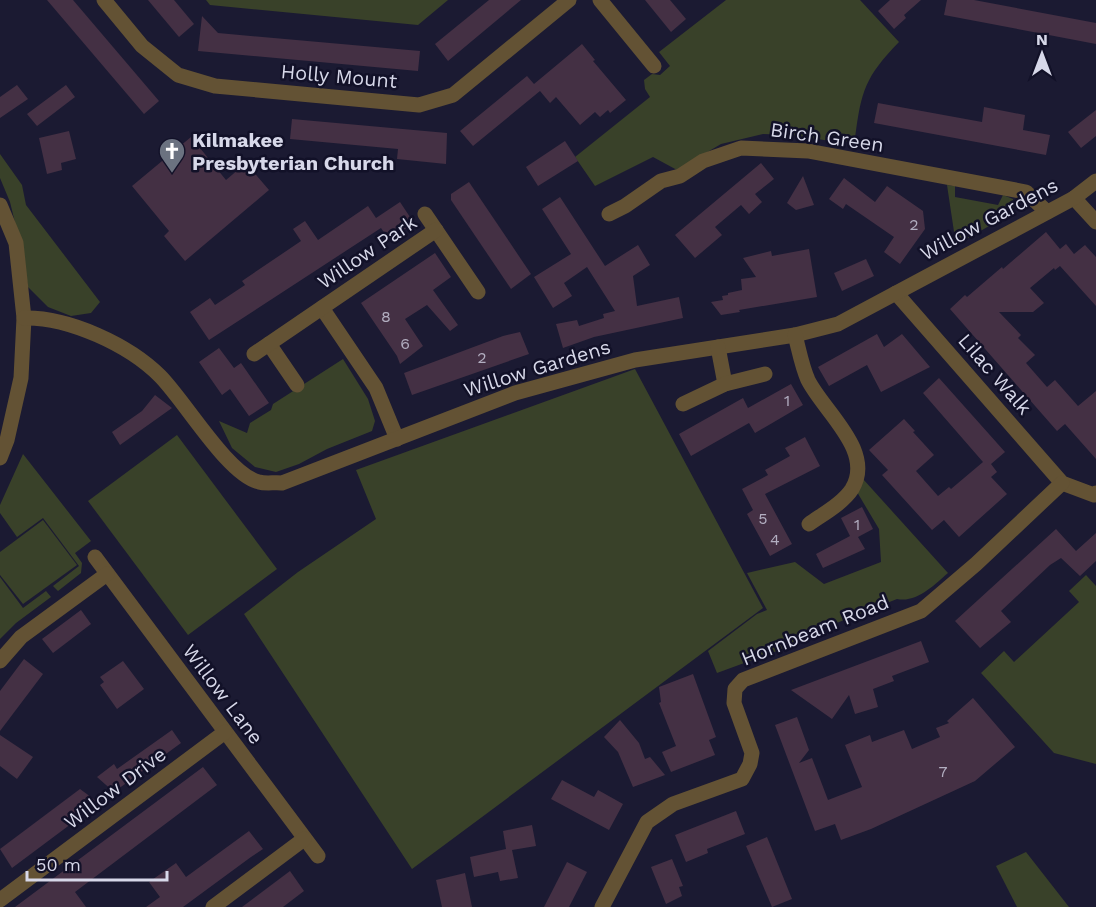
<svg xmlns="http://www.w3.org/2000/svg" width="1096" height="907" viewBox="0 0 1096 907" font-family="'Work Sans',sans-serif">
	<rect width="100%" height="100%" fill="#1b1a32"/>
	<g fill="#394129">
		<path d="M206,0H448L418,25L210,5Z"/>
		<path d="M726,0H860L899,42C865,77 861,91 855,138L843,143L792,135L763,134L721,144L677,170L653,157L595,186L575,157L650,97L645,89L644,80L652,74L660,75L670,66L659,52Z"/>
		<path d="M0,154L22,185L26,205L100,302L91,313L71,316L48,307L28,287L22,251L10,202L0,178Z"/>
		<path d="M947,185L955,186V197L998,205L1003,195L1013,199L1014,209L1010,214L956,245Z"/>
		<path d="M343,359L368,399L375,421L372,431L327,449L299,464L276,472L255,467L232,448L219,421L247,433L250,423L271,410L273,404Z"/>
		<path d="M635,369L763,608L412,869L244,614L298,572L376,519L356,470Z"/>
		<path d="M177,435L277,569L188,635L88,501Z"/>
		<path d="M23,454L91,541L75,553L82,563L81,573L58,591L53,586L79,566L43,518L17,537L0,513V505Z"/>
		<path d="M863,479L948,573C934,585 917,603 897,599L809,634L804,641L717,673L708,651L757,614L767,610L747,573L795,562L824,584L881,562L879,529L857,492Z"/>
		<path d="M43,520L77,565L23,604L0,575V552Z"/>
		<path d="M1086,575L1096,586V764L1054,753L981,673L1004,651L1014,662L1079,602L1069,591Z"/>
		<path d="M0,577L23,608L46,591L51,597L16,623L0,639Z"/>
		<path d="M1026,852L1069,907H1017L996,866Z"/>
	</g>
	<g fill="#443044">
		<path d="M47,0H73L159,101L144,114Z"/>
		<path d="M148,0H174L194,24L179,37Z"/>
		<path d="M489,0H521L448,61L435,44Z"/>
		<path d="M645,0H670L686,19L671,32Z"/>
		<path d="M890,0H921L904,15L906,18L894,29L878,11Z"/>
		<path d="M947,0H974L1096,23V44L944,15Z"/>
		<path d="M202,16L218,33L420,51L418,71L198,51Z"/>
		<path d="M582,44L595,60L593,61L626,100L610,113L608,110L600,117L595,112L580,125L556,97L550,103L540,91L473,146L460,131L527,76L534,84Z"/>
		<path d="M17,85L28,99L0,118V97Z"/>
		<path d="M66,85L75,97L37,126L27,114Z"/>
		<path d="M878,103L982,122L984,107L1025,115L1023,130L1050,135L1046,155L874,123Z"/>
		<path d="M1096,110V136L1081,148L1068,132Z"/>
		<path d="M292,119L447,133L446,164L397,159L398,149L290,139Z"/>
		<path d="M69,131L76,159L61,163L62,170L47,174L39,138Z"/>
		<path d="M191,137L226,180L246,163L269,190L185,261L164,236L169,231L132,186Z"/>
		<path d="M565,141L578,161L538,186L526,167Z"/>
		<path d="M761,163L774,179L755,194L762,202L749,214L741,205L715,227L722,235L695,258L675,235Z"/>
		<path d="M803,176L814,205L796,210L787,203Z"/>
		<path d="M844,178L875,202L887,186L923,211L925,229L900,264L884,252L894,237L846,204L843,209L829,199Z"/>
		<path d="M469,182L531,274L511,289L451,200V194Z"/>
		<path d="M560,197L605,266L638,245L650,265L633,276L637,306L679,297L683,318L594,337L563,348L556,324L577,320L579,326L604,318L603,314L615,311L587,267L564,283L572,296L553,308L534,277L571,254L542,209Z"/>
		<path d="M400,202L414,223L389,240L381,228L209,340L190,312L210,298L215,305L245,285L242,281L301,241L293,229L305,221L318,240L368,206L376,218Z"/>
		<path d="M1046,232L1060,249L1066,244L1074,254L1085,245L1096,257V306L1060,266L1055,270L1054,268L1030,288L1044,303L1033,312H999L1021,335L1018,338L1035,355L1026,363L1047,387L1055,380L1078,406L1096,391V459L1065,424L1057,431L950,309L965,295L967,297L1002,267L1003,269Z"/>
		<path d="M809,249L817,297L739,310L740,312L721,315L711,302L723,300L722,296L728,295V293L742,290L741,279L756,277L743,258L771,251L772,256Z"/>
		<path d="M435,253L451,277L433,290L458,325L450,331L427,305L405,319L423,346L400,364L397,356L361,303Z"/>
		<path d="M866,259L874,276L842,291L834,273Z"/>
		<path d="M520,332L529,354L412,395L404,373L503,336Z"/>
		<path d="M877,334L884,347L902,334L930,367L881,392L867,365L829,386L818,367Z"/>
		<path d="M219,348L234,368L241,363L269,403L249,416L230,389L222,395L199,362Z"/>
		<path d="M939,378L1005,452L991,464L997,472L991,477L1007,494L959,537L944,520L932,530L882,475L888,470L869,450L904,419L915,431L913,432L934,455L916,471L938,496L949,487L951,489L983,462L923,393Z"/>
		<path d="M791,384L803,405L755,433L749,423L691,456L679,434L743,398L748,408Z"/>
		<path d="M155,395L172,408L120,445L112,432L142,411Z"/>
		<path d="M805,437L820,466L765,494L792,544L770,556L747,514L753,510L742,489L768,475L765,470L790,456L785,448Z"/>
		<path d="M862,507L873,529L858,537L865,549L823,568L816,554L850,536L841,518Z"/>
		<path d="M1056,529L1076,551L1096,533V561L1080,576L1061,558L1050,565L1001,611L1011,622L980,648L955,621Z"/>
		<path d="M81,610L91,624L53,653L42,639Z"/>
		<path d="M921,641L929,662L892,676L894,681L873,689L878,707L855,714L849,695L832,719L791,690Z"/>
		<path d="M24,659L43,674L0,731V691Z"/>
		<path d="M123,661L144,689L117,709L100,685L104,682L100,677Z"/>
		<path d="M693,674L716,737L709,740L715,755L671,772L662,752L676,746L659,703L661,702L659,687Z"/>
		<path d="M973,698L1015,747L975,781L871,829L841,840L835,824L815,831L775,725L797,717L809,750L799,763L812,758L828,800L862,787L845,745L870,735L872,742L904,730L912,749L940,737L936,728L949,723L947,721Z"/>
		<path d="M620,720L639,743L645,759L650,757L665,775L633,787L618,752L604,737Z"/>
		<path d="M172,730L181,743L114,792L97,777L114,764L117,769Z"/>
		<path d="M0,735L33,757L17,779L0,766Z"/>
		<path d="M203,767L217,785L75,892L86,907H15Z"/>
		<path d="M562,780L594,797L598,790L623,804L609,830L551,799Z"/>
		<path d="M80,789L99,803L12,868L0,849Z"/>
		<path d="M736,811L745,834L707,849L708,853L686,862L675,835Z"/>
		<path d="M532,825L536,846L512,850L518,878L500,881L498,872L474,877L470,857L506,849L503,831Z"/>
		<path d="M249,831L263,849L251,857L183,907H146L160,897L149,882L176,863L186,877Z"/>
		<path d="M767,837L792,899L772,907L746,846Z"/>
		<path d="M672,859L683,886L679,887L682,896L666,904L651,867Z"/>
		<path d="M567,862L587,872L569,907H544Z"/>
		<path d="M290,871L304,891L283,907H242Z"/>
		<path d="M465,873L472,907H442L436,880Z"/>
	</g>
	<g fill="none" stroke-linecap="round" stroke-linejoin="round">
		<g stroke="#635234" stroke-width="15">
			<path d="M104,0L142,46L178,75L215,86L419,105L453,95L569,0"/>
			<path d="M600,0L654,66"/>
			<path d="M1074,198L1096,222"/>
			<path d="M0,205L16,243L24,318L21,378L7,440L0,458"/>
			<path d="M425,214L478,292"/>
			<path d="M609,214L625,206L661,181L680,176L703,161L741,148L808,151L1026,192L1047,212"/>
			<path d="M896,293L1062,483L1094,495L1096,493"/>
			<path d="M322,308L376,388L397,439"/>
			<path d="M24,318C69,317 129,345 160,376C185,401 228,475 259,482C266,484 275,482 282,483L515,393L635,360L795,335L838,324L1074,198L1096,181"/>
			<path d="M795,335C799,350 802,367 808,380C824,412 875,451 852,489C843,503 823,514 809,524"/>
			<path d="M269,344L297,385"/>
			<path d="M718,347L725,384"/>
			<path d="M254,354L436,230"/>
			<path d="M683,404L725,384L765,374"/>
			<path d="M95,557L318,856"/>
			<path d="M0,661L21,637L107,574"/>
			<path d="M0,900L225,732"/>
			<path d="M213,907L304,839"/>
			<path d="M602,907L647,822L673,804L742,779L750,764L752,753L734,703L735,689L743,680L921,611L976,564L1062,483"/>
		</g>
	</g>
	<defs>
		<g id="church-pin" transform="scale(1.35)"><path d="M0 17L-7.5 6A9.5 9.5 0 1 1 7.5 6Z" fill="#6b7280" stroke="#121128"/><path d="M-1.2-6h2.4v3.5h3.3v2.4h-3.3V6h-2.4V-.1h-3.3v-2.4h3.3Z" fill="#fff"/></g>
	</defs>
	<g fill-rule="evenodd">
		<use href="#church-pin" x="172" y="151"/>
	</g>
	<g text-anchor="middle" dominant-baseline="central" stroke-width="5" stroke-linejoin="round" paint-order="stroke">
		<g font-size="16" fill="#b2aec0">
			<text x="914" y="224">2</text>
			<text x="386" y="316">8</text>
			<text x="405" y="343">6</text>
			<text x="482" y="357">2</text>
			<text x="787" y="400">1</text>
			<text x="763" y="518">5</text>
			<text x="857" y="524">1</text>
			<text x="775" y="539">4</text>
			<text x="943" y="771">7</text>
		</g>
		<g font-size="20" fill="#d7d8e9" stroke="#121128">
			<text transform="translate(339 76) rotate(5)">Holly Mount</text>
			<text transform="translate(827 137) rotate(8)">Birch Green</text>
			<text transform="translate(989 219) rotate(-28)">Willow Gardens</text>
			<text transform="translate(367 252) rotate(-34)">Willow Park</text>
			<text transform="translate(537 368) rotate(-17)">Willow Gardens</text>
			<text transform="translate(995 374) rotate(49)">Lilac Walk</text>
			<text transform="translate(815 630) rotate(-22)">Hornbeam Road</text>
			<text transform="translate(223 694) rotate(53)">Willow Lane</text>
			<text transform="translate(115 788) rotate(-37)">Willow Drive</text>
		</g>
		<g font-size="20" font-weight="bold" fill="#d7d8e9" stroke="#121128" text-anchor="start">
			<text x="192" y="140">Kilmakee<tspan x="192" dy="23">Presbyterian Church</tspan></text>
		</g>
	</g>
	<g transform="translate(1042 54)" stroke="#121128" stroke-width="4.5" paint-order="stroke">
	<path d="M0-4.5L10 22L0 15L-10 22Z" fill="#d7d8e9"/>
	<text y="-9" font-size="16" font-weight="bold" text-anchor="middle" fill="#d7d8e9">N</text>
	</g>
	<path d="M27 871v9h140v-9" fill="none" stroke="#d7d8e9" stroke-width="3"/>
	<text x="36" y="871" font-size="18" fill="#d7d8e9" stroke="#121128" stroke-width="4.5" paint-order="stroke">50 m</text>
</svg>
